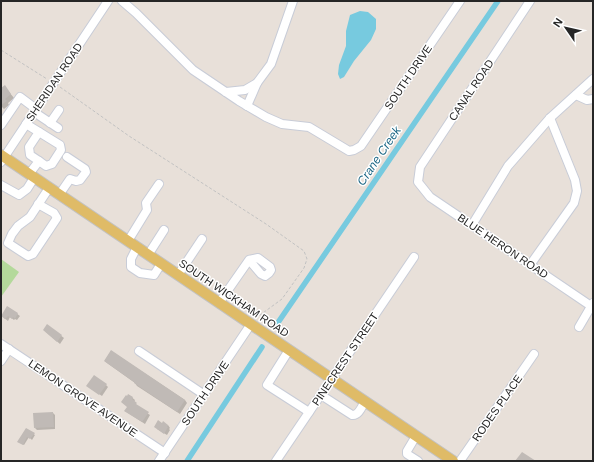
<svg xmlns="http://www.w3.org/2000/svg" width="594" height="462" viewBox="0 0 594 462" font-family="Helvetica,sans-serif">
	<rect width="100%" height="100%" fill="#e8e0d9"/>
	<path fill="#b4d99b" d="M1,259L19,272L1,297Z"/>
	<path fill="#77cadf" d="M360,11L368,12L376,19V29L371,40L354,61L344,77L340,79L338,74L339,65L346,46V31L350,15Z"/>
	<g fill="#0003">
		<path d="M5,87L14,98L8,103L9,105L4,109L1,106V90Z"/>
		<path d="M8,307L20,316L17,320L15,319L14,320L10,317L8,321L4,318Z"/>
		<path d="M47,325L64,338L60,344L46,332Z"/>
		<path d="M111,351L185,400L187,403L180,414L137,386L135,383L107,363L105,361Z"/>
		<path d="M106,385L108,387L102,396L90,388Z"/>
		<path d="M129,395L135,400L134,402L138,407L150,415L145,424L125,411L128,407L127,397Z"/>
		<path d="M53,413L55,415V429L37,430L35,428Z"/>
		<path d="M168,425L170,428L169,429L170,430L167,435L157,429Z"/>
		<path d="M26,429L35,435L32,440L29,437L24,445L19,442Z"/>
	</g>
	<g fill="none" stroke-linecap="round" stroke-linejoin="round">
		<g stroke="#77cadf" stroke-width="5.5">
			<path d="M277,324L498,1"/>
			<path d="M187,461L262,347"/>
		</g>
	</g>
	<g fill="#c0bab6">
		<path d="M5,85L11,94L5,99L7,101L1,105V88Z"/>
		<path d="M7,306L18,313L15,319L13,317L12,319L8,316L5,319L1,316Z"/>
		<path d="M47,324L62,335L57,342L43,330Z"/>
		<path d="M111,350L185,400L177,412L134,383V382L104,361Z"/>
		<path d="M94,375L107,384L99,395L86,386Z"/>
		<path d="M128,394L133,397L132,399L137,403L136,404L149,412L142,422L124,411L127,407L121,402L126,395L127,396Z"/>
		<path d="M53,412L54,427L34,428L33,413Z"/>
		<path d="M158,420L162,423L163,421L168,425L167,427H168L164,434L154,427Z"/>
		<path d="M26,428L35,433L30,439L27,437L23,445L17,442Z"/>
		<path d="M522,452L536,461H515Z"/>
	</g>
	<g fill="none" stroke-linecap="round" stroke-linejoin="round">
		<g stroke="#c8ccd7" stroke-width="10">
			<g id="minor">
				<path d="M122,1L136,13L193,70L239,101L266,117L282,124L309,127L349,151L354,150L361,146L460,1"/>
				<path d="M530,1L420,167L418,182L430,197L591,306"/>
				<path d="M226,92L245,90L257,83"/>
				<path d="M576,95L587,100L593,99"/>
				<path d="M247,106L257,83L271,64L293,1"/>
				<path d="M34,112L58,128"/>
				<path d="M50,123L59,110"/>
				<path d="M26,124L39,132L29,147L30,155L39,161L29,174"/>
				<path d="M1,125L20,97L36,109"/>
				<path d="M39,161L46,166L52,164L61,150L60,145L39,132"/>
				<path d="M1,162L108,1"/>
				<path d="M1,185L19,195L27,189L34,178"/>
				<path d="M59,195L70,179L76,181L80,180L86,172L85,169L67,157"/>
				<path d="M38,204L54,213L57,218L33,254L28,256L8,243L12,234L18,226L30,217L49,188"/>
				<path d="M472,225L508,166L550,118L593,79"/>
				<path d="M128,241L147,210L146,203L159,184"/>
				<path d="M137,247L131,259V267L140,273L154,275L161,264"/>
				<path d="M148,255L164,230"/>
				<path d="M530,265L574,203L577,191L575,180L550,118"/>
				<path d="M178,275L202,239"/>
				<path d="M219,303L249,260L258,258L270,267L271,270L269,273L265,276L261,274L249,260"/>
				<path d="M579,327L593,303"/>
				<path d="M1,344L165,453"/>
				<path d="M289,350L267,385L309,412"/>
				<path d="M139,351L203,394"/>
				<path d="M1,361L9,349"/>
				<path d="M321,395L352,415C359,416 362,406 365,401"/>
				<path d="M416,436L407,451V454L418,461"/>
				<path d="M159,461L251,324"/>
				<path d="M276,461L414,257"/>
				<path d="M460,461L534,354"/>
			</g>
		</g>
		<g stroke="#c2c2c2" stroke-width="12">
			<path id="major" d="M1,155L453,461"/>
		</g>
		<g stroke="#c2c2c2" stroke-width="1" stroke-dasharray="3 2" stroke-linecap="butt">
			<path d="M1,50L47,79"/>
			<path d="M60,87L129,136L266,224L304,251L307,259L304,268L282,299L256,318"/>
		</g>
		<use href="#minor" stroke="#fff" stroke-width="8"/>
		<use href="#major" stroke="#dfbb67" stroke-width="10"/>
	</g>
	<g text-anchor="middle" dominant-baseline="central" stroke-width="3" stroke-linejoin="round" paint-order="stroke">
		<g font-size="11" fill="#262626" stroke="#fff">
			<text transform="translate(408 77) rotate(-56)">SOUTH DRIVE</text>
			<text transform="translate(54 82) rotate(-56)">SHERIDAN ROAD</text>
			<text transform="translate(471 90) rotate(-56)">CANAL ROAD</text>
			<text transform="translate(503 246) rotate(34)">BLUE HERON ROAD</text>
			<text transform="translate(234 298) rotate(34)">SOUTH WICKHAM ROAD</text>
			<text transform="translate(345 359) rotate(-56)">PINECREST STREET</text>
			<text transform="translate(205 393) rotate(-56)">SOUTH DRIVE</text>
			<text transform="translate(83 398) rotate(34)">LEMON GROVE AVENUE</text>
			<text transform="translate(497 408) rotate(-55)">RODES PLACE</text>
		</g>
		<g font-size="12" font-style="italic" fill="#1c6785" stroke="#fff">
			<text transform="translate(379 156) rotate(-56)">Crane Creek</text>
		</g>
	</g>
	<rect width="594" height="462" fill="none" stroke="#262626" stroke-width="4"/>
	<g transform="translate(566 28) rotate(304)" stroke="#ffffff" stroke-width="3" paint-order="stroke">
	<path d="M0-3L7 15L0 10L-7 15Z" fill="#262626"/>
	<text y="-6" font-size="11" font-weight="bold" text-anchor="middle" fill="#262626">N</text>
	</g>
</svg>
